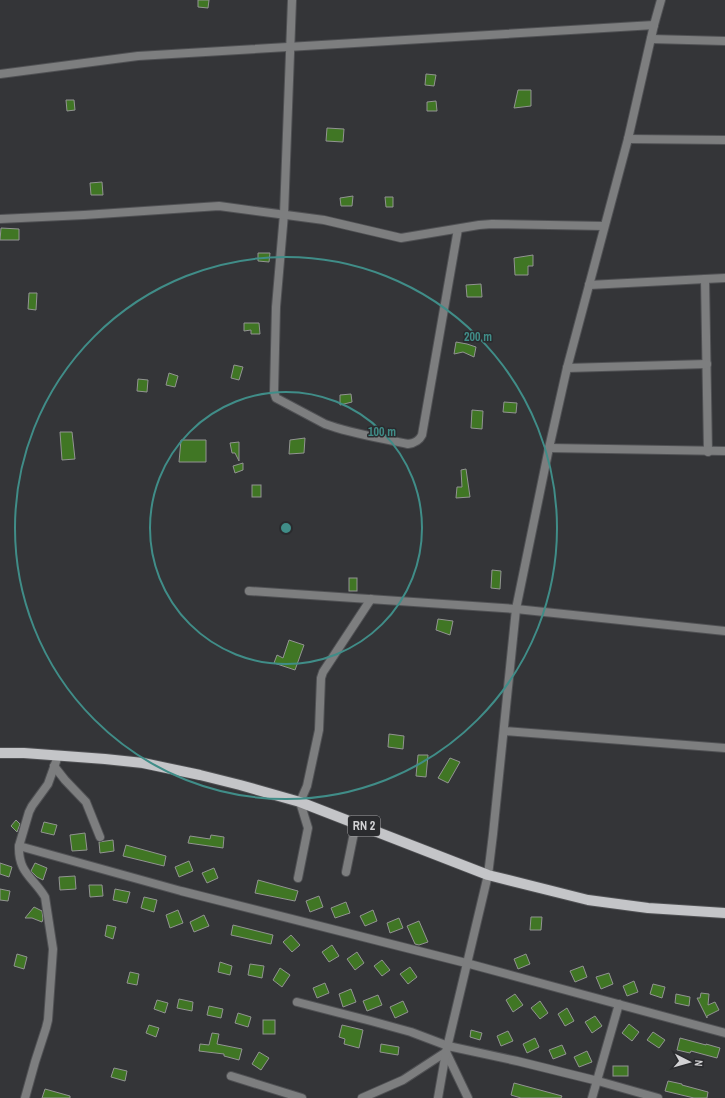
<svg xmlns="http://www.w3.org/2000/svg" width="725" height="1098" viewBox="0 0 725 1098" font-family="'Archivo Narrow',sans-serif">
	<rect width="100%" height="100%" fill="#343538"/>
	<g fill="#407624" stroke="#929492">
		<path d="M198,0H209L208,8L198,7Z"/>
		<path d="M426,74L436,75L434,86L425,85Z"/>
		<path d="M518,90H531V106L514,108Z"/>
		<path d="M66,100H74L75,110L67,111Z"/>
		<path d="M436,101L437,111H427V102Z"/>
		<path d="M327,128L344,129L343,142L326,141Z"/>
		<path d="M102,182L103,195H91L90,183Z"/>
		<path d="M353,196L352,206H341L340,198Z"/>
		<path d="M385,197H393V207H386Z"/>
		<path d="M1,228L19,229V240H0Z"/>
		<path d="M258,253H270L269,262L258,261Z"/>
		<path d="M533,255V266H528V275H515L514,258Z"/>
		<path d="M481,284L482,297H467L466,285Z"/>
		<path d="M29,293H37L36,310L28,309Z"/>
		<path d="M244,323H259L260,334H251V330L244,331Z"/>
		<path d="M456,342L467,344L476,347L474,357L463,352L454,354Z"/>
		<path d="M234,365L243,367L239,380L231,378Z"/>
		<path d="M169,373L178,376L175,387L166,385Z"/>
		<path d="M138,379L148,380L147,392L137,391Z"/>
		<path d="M351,394L352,402L340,405V395Z"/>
		<path d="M504,402L517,403L516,413L503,412Z"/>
		<path d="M472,410L483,411L482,429L471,428Z"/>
		<path d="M60,432H72L75,459L62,460Z"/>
		<path d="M305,438L304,453L289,454L290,440Z"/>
		<path d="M181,440H206V462H179Z"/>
		<path d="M239,442V461L235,453H232L230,443Z"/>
		<path d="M243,463V470L235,473L233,466Z"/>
		<path d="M466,469L470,497L456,498L457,487H462L461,470Z"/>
		<rect x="252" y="485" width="9" height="12"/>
		<path d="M492,570L501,571L500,589L491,588Z"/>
		<rect x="349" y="578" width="8" height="13"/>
		<path d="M438,619L453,621L450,635L436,630Z"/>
		<path d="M289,640L304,645L295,670L274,663L277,655L283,658Z"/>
		<path d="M389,734L404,736L403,749L388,747Z"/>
		<path d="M418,755H428L426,777L416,776Z"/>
		<path d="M450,758L460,762L448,783L438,778Z"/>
		<path d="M16,820L20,824L17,832L11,826Z"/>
		<path d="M44,822L57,825L54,835L41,832Z"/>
		<path d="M85,833L87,850L72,851L70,835Z"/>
		<path d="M211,835L224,837L223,848L188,843L190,836L210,839Z"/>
		<path d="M113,840L114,851L100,853L99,842Z"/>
		<path d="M126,845L166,856L164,866L123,856Z"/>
		<path d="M189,861L193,871L179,877L175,867Z"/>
		<path d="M0,863L12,867L9,877L0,874Z"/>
		<path d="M35,863L47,868L43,880L37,877L31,871Z"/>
		<path d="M214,868L218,878L207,883L202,873Z"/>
		<path d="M75,876L76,889L60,890L59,877Z"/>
		<path d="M258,880L298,891L295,901L255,893Z"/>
		<path d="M89,885H102L103,896L90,897Z"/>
		<path d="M0,889L10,891L8,901L0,900Z"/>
		<path d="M115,889L130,892L127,903L113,900Z"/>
		<path d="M319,896L323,907L310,912L306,901Z"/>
		<path d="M144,897L157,900L154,912L141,908Z"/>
		<path d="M346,902L350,913L335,918L331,908Z"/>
		<path d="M34,907L42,911L43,919L42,922L32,918H25Z"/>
		<path d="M178,910L183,923L170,928L166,915Z"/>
		<path d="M373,910L377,921L365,926L360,916Z"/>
		<path d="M204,915L209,926L194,932L190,922Z"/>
		<path d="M531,917H542L541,930H530Z"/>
		<path d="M399,918L403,928L390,933L387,923Z"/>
		<path d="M419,921L428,942L419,945L415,944L407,926Z"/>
		<path d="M107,925L116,927L113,939L105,936Z"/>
		<path d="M233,925L273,935L271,944L231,935Z"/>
		<path d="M291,935L300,945L292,952L283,942Z"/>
		<path d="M332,945L339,956L329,962L322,952Z"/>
		<path d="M357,952L364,963L355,970L347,959Z"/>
		<path d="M17,954L27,957L24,969L14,966Z"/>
		<path d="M526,954L530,964L518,969L514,959Z"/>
		<path d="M382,960L390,970L382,976L374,966Z"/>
		<path d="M220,962L232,966L230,975L218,972Z"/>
		<path d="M250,964L264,966L262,978L248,975Z"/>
		<path d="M583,966L587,977L575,982L570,971Z"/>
		<path d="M410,967L417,977L408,984L400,974Z"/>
		<path d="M280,968L290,975L282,987L273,980Z"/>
		<path d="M130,972L139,974L137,985L127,983Z"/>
		<path d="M609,973L613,984L601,989L596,977Z"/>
		<path d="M634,981L638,992L627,996L623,986Z"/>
		<path d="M325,983L329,993L317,998L313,988Z"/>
		<path d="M653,984L665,987L662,998L650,994Z"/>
		<path d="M351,989L356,1002L343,1007L339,994Z"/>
		<path d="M701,993L709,994L708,1005L715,1002L719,1010L707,1016V1018L697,998H700Z"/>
		<path d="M515,994L523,1005L513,1012L506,1000Z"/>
		<path d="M676,994L690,997L689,1006L675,1003Z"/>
		<path d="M378,995L382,1005L367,1011L363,1001Z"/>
		<path d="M179,999L193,1002L192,1011L177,1008Z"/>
		<path d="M157,1000L168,1003L165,1013L154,1009Z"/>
		<path d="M403,1001L408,1012L395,1018L390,1007Z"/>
		<path d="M540,1001L548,1013L540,1019L531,1008Z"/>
		<path d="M209,1006L223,1009L221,1018L207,1015Z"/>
		<path d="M567,1008L574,1021L565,1026L558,1014Z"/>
		<path d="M238,1013L251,1017L248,1027L235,1023Z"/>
		<path d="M595,1016L602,1026L592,1033L585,1022Z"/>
		<rect x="263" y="1020" width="12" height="14"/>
		<path d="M629,1024L639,1032L632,1041L622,1033Z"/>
		<path d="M149,1025L159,1028L156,1037L146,1033Z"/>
		<path d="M342,1025L363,1030L359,1048L344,1044L345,1039L339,1037Z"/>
		<path d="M471,1030L482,1033L480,1040L470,1037Z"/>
		<path d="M508,1031L513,1041L501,1046L497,1036Z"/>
		<path d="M653,1032L665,1040L659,1048L647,1040Z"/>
		<path d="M212,1033L219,1034L217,1044L242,1049L239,1060L224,1056V1054L199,1051L200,1044L209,1045Z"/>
		<path d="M535,1038L539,1047L527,1053L523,1044Z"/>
		<path d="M680,1038L706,1045V1044L720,1048L717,1058L691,1051L690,1053L677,1050Z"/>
		<path d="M381,1044L399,1047L398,1055L380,1052Z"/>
		<path d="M562,1045L566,1054L553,1059L549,1050Z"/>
		<path d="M587,1051L592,1062L579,1067L574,1057Z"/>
		<path d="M259,1052L269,1058L261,1070L252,1064Z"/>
		<rect x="613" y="1066" width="15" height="10"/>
		<path d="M114,1068L127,1071L125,1081L111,1077Z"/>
		<path d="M668,1081L682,1084V1085L708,1092L707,1098H694L665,1091Z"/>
		<path d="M514,1083L562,1096L561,1098H521L511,1095Z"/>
		<path d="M45,1089L70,1096V1098H42Z"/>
	</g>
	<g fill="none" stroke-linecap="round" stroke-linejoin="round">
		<g stroke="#505154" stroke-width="10">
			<g id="street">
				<path d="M292,0L284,214L276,307L274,392L276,398L325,424C352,434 381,438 408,444C415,443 419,441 422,435L458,229"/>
				<path d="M651,39L725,41"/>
				<path d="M0,74L138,56L654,25"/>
				<path d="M628,139L725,140"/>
				<path d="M0,219L84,215L219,206L324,220L401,238L479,225L492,224L604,226"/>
				<path d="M705,279L708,452"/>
				<path d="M589,285L705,279L725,278"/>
				<path d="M567,368L707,364"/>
				<path d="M549,448L725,451"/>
				<path d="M249,591L516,609L725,631"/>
				<path d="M504,731L725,748"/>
				<path d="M54,766L65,780L86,802L100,837"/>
				<path d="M19,846L181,891L466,963L725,1033"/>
				<path d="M346,872L356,823"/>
				<path d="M298,878L308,828L300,802L307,786L319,730L321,678L323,672L371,599"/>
				<path d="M297,1002L371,1021L411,1032L448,1046L517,1061L598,1081L658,1098"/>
				<path d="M231,1076L302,1098"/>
				<path d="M25,1098L35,1062L46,1028L48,1020L53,949L45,897C33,877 18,873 19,846L29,812L32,806L48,784L58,756"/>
				<path d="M362,1098L403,1080L446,1052L468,1098"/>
				<path d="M438,1098L446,1052L488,875L493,834L516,609L549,448L567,368L628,139L654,25L661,0"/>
				<path d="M592,1098L619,1004"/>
			</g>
		</g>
		<g stroke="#505154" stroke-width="12">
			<path id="primary" d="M0,753H24L105,759L143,763L200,775L240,785L300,802L488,875L588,900L648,908L725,913"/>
		</g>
		<use href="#street" stroke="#7d7e7f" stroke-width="8"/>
		<use href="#primary" stroke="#c4c5c8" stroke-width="10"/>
	</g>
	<g fill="none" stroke="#408d88" stroke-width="2">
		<circle cx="286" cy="528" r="136"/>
		<circle cx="286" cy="528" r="271"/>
	</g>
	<g text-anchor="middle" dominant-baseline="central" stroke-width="3" stroke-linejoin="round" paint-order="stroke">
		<rect fill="#2a2b2e" stroke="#a0a0a2" stroke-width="1" x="348" y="816" width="32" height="20" rx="3"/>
		<g font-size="12" font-weight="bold" fill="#d2d2d4">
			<text x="364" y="826">RN 2</text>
		</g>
	</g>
	<circle cx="286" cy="528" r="6" fill="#408d88" stroke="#2a2b2e" stroke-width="2"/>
	<g font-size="12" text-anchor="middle" font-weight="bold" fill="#408d88" stroke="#2a2b2e" stroke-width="3" stroke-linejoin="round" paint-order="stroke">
		<text x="478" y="341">200 m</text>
		<text x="382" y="436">100 m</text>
	</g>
	<g transform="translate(689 1062) rotate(96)" stroke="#2a2b2e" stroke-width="3" paint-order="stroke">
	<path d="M0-3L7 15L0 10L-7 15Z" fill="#d2d2d4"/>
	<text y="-6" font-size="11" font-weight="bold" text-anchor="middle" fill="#d2d2d4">N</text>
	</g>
</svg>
